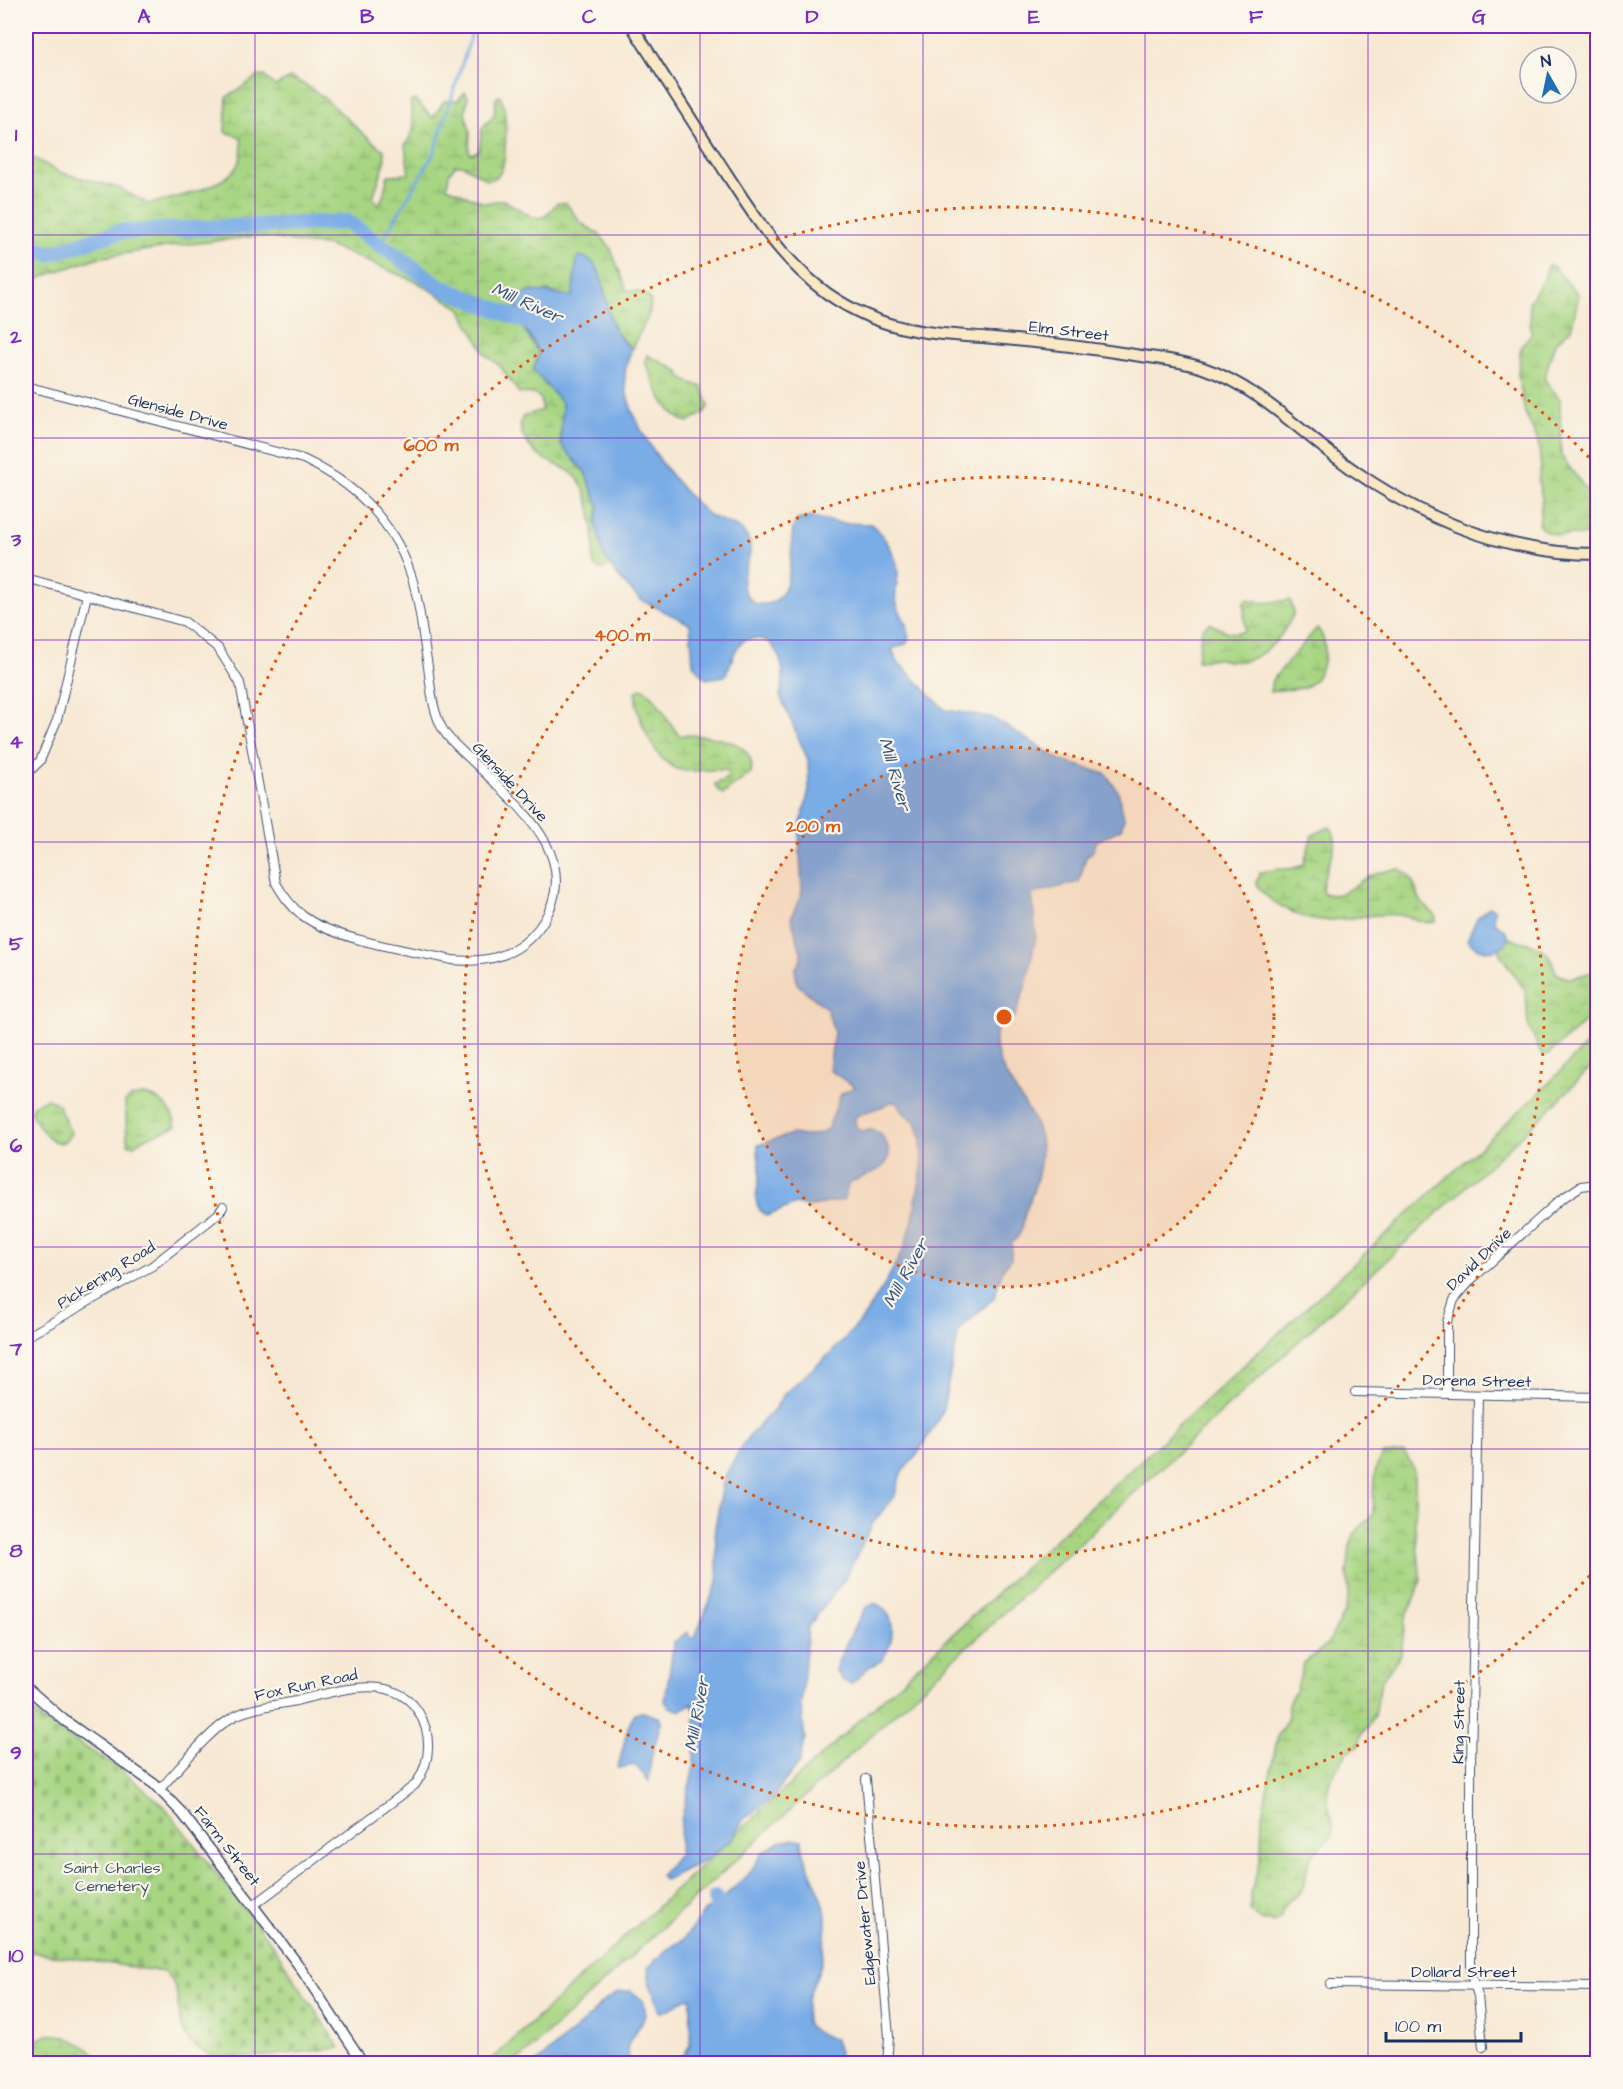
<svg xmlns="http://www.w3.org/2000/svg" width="1623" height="2089" viewBox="0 0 1623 2089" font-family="'Architects Daughter',sans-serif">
	<defs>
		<pattern id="wetland-marsh" width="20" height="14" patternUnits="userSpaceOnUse" patternTransform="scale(1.5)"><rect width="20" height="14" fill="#a7d582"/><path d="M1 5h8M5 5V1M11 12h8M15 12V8" fill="none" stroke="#8fb773"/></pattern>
		<pattern id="cemetery-stones" width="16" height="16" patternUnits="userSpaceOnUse" patternTransform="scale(1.5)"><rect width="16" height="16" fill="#a7d582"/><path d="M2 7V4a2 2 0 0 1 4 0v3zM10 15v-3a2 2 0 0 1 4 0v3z" fill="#8fb773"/></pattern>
		<pattern id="park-crowns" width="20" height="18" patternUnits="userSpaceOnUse" patternTransform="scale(1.5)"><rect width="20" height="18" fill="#a7d582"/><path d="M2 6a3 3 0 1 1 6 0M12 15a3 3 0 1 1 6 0" fill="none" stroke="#8fb773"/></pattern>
	</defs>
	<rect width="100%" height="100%" fill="#fbf7ec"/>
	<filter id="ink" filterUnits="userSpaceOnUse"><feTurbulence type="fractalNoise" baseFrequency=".0167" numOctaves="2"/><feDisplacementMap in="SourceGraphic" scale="12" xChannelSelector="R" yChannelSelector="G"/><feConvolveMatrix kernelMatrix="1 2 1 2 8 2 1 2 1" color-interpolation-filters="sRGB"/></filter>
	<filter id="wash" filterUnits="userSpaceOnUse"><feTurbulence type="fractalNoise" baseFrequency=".008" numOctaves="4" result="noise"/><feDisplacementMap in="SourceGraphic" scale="24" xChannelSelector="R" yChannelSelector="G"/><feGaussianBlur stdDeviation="1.35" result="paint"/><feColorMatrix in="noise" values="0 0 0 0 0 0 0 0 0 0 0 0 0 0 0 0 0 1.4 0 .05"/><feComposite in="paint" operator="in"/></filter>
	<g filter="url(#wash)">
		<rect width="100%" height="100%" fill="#f7e8d3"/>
		<g fill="url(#wetland-marsh)" stroke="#618270" stroke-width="1.5">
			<path d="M259,76H264L275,86L290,78C329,92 351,129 384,150L385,162L373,197L378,205L383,197L388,175L409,174L405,146L414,129L410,102L415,100L433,118L444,101L458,100L465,92L468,97L465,113L470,130L469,152L472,154L479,150L482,128L494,115L496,98L500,96C508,106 507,162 500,173C497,178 492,179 487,180L463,165H455L449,174L447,187L484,203L504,200L530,216L540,218L547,215L557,203H566L581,223L599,234L610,247L627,290L643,293L650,299C654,316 638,332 632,349L613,330L606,305L576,283L574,294L570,297L547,291L523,328L539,354L533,370L562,403L561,445L585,472L599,507L596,523L603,554L612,565L600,570L594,565C592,558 594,553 594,546C594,527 590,495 578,479C568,467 555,466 543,458C531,451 513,429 524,416L542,410L541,399L535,394L519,393L500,366L486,355L460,308L417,282L327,245L307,244L258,236L181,245L96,258L47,275L26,286V154L59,172L119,188L148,204C171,199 221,188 235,169C243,159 242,148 241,137L225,132L227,97Z"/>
			<path d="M1548,265L1554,267L1579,295L1571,329L1555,343L1544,379L1560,399L1561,456L1587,491L1597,511V534C1581,534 1548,541 1539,525L1542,498L1538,481L1541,467L1538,441L1525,413L1518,374L1521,346L1531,334L1529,302L1544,279Z"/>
			<path d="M647,355L677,370L684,380L702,387L709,406L703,414L687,422C664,415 655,383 645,362Z"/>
			<path d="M1248,599L1263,603L1290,600L1294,613C1280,643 1254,670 1220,659C1214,657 1203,661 1197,661L1202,629L1210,623C1221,630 1233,636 1245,631L1244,602Z"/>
			<path d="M1317,628C1331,642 1325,676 1307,686C1295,692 1283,687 1270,692L1272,680Z"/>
			<path d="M641,688C655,691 668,723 679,735C701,735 758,736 751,773L723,794L717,789L715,784L729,777L728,771C712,767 697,773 681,770C656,766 634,714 636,692Z"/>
			<path d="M1330,827C1346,844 1318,873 1323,893C1342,900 1352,885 1367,878C1377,872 1388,870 1399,869C1417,877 1413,891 1423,904C1429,912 1437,911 1436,922C1423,925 1414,917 1401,915C1356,910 1324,935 1279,905C1268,898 1262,894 1256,883L1260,873C1275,866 1290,873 1304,864L1312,835Z"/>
			<path d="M1509,938C1536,945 1549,944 1556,973C1576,985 1578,972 1597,972V1011L1548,1055L1541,1053L1528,1025L1526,992L1500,954V947L1505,945Z"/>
			<path d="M144,1095C161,1097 172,1109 176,1126C162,1134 146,1135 134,1145H129L127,1140L125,1102L131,1097Z"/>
			<path d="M47,1099L57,1103L71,1133C60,1159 37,1126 31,1113L33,1105Z"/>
			<path d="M1404,1452L1412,1465L1415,1477V1527L1421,1580L1405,1622L1401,1654L1381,1681L1376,1710L1370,1724L1362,1733L1358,1747L1348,1751C1338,1771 1324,1778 1328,1804C1329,1812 1335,1823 1333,1831C1332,1841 1315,1849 1310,1859C1305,1868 1308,1880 1302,1890C1292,1903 1284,1896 1281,1917L1274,1922L1260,1920L1250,1911L1251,1892L1261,1858L1262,1814L1278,1735L1287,1720L1290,1699L1296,1691L1304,1663L1327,1645L1345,1610L1349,1594L1347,1573L1350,1546L1354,1534L1373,1514C1374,1495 1371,1469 1383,1454Z"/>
			<path d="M48,2035C71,2032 89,2050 106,2063H26V2044Z"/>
		</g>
		<path fill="url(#cemetery-stones)" stroke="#618270" stroke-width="1.5" d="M26,1702L40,1719L120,1769L164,1806L269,1940L340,2048C303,2051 251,2061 215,2056C200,2053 186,2042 181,2027C176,2006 182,1988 164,1972L26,1951Z"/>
		<path fill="url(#park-crowns)" stroke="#618270" stroke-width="1.5" d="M1597,1034V1061L1545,1114L516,2063L487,2064L1541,1091Z"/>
		<g fill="#7aace6" stroke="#4a6ea2" stroke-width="1.5">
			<path d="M580,256C616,262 594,325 632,349C629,357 625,366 625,375C623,418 675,487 708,514C718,522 735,522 744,533C765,557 724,577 754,603C796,614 790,550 793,528L797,520L812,517L840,523L871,524C884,535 897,555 898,572C898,582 894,591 896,600C898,615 915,630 906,644L892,649L897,661L945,710L991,717L1062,761L1106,774L1118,791L1124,818L1121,829L1095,842L1093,851L1086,857L1079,882L1032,894L1036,936L1027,982L1015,1016L997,1029C988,1072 1032,1100 1040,1138C1044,1162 1035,1188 1026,1210C1022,1222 1024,1234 1012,1242L1011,1259L1003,1269L994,1298L959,1330L942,1413L917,1455L901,1473L895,1495L873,1523L844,1580L808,1627L801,1706L805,1738L799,1763L772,1798L743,1820L732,1839L709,1858L665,1880L660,1876L679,1854L681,1820L694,1767L695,1712L692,1703L680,1711L669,1707L665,1701L674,1642L687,1632L692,1639L695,1637L718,1581L715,1528L724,1478L743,1444L764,1419L772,1413L785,1393L832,1352L861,1321L884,1286L904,1248L913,1220L922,1167L921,1137L916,1122L905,1114L898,1103L891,1102C879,1110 866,1110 855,1117L856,1128L862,1131L871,1130L880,1133C906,1167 870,1173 849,1183L844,1200L806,1207L796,1204L767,1216C748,1205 760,1187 760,1170C760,1161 757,1155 758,1145L792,1134L806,1136L821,1133L828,1128L841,1094L855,1087L829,1070L834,1032L827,1009L797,984L795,969L801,960V952L791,918L802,892L799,831L809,790L808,760L780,696C786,675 783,656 768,641C734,630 736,655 725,676L706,679L693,664L690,624L639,599L615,573L603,554L596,523L599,507L585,472L561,445L562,403L533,370L539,354C535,340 497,297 531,292C545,289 559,296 572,296L577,259Z"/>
			<path d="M1489,907L1494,909V922L1505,930L1509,938C1499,956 1479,953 1467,940L1477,918Z"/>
			<path d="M874,1603C899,1613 895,1642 881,1661L869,1667L851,1684L843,1681L835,1670C837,1662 861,1612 866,1608C868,1606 871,1605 874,1603Z"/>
			<path d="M643,1712L659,1717L661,1722L651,1758L649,1781L635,1765L618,1768L628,1727L635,1713Z"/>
			<path d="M794,1839L802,1840C803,1867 828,1897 826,1923C825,1936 824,1951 821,1964C816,1981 799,2008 808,2026C812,2033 828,2036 835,2040L839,2052L837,2063H679L690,2045L691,1999C679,1997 673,2012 660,2012L650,1984L648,1968L666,1950L683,1940L705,1911L714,1906L749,1874L762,1853L779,1842Z"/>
			<path d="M631,1991L644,2001C644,2005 646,2011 645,2015C639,2033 619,2043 631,2063H536L591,2016L600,2004L618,1992Z"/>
		</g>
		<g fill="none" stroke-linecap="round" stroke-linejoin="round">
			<path stroke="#7aace6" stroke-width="3" d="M380,245L434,153L474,26"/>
			<g stroke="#7aace6" stroke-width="16">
				<path d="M26,243L50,254L118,232L347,222L443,288L540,327"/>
				<path d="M715,1898L722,1926"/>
			</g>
		</g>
	</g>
	<g filter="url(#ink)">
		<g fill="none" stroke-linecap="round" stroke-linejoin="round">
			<g stroke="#3c4b70" stroke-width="10">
				<g id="minor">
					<path d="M26,386L303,459C354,483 393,520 411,575C420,601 422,633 427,660C431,685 431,708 443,730C449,740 460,749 468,757C515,803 591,859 538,929C516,957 486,963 452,960C412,951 333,940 302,915C290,906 283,895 276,883L240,683L218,648L185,622L26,578"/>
					<path d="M26,775L40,761L57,720L87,595"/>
					<path d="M26,1337L152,1266L218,1214L223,1207"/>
					<path d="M1355,1392L1598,1397"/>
					<path d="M1447,1394V1322L1454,1300L1472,1279L1560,1200L1581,1186L1598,1184"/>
					<path d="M1478,1395L1471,1765V1974L1478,1996L1483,2047"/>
					<path d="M26,1495L30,1532L26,1599"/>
					<path d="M866,1779L889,2037L887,2064"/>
					<path d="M160,1789C179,1769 211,1728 235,1716C253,1707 277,1705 296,1701C341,1690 407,1666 426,1729C431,1749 427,1768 415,1785L254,1905"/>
					<path d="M1330,1984L1598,1987"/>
				</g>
			</g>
			<g stroke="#3c4b70" stroke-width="12">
				<path id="tertiary" d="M26,1687L64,1720L154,1784L182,1813L297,1963L364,2064"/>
			</g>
			<g stroke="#3c4b70" stroke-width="14">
				<path id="secondary" d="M632,26C660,70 688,115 717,159C749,208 779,259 828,294C885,333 928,333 994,338C1039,342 1084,347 1128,354C1153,358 1179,360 1203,368C1250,384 1290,421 1329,452C1406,512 1498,554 1598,554"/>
			</g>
			<use href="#minor" stroke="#fff" stroke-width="8"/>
			<use href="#tertiary" stroke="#fff" stroke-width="9"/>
			<use href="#secondary" stroke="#fae7c3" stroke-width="10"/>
		</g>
	</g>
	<path fill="none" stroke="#7b2cbf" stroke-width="1.5" stroke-opacity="0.55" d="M255,26V2064M478,26V2064M700,26V2064M923,26V2064M1145,26V2064M1368,26V2064M26,235H1598M26,438H1598M26,640H1598M26,842H1598M26,1044H1598M26,1247H1598M26,1449H1598M26,1651H1598M26,1854H1598"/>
	<circle cx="1004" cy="1017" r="270" fill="#de5710" fill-opacity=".12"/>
	<g fill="none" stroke="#de5710" stroke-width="3" stroke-dasharray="3 6">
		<circle cx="1004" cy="1017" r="270"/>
		<circle cx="1004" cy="1017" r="540"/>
		<path d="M1596 1569A810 810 0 1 1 1596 465"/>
	</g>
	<g text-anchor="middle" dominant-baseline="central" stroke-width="4.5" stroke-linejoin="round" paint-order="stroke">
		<g font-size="16" fill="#1b2f5e" stroke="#fbf7ec">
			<text transform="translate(1069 331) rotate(7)">Elm Street</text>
			<text transform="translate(178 412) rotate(15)">Glenside Drive</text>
			<text transform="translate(510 782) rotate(47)">Glenside Drive</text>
			<text transform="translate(1479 1259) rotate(-44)">David Drive</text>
			<text transform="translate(106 1275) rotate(-32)">Pickering Road</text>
			<text transform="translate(1477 1381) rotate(1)">Dorena Street</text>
			<text transform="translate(306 1685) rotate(-12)">Fox Run Road</text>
			<text transform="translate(1459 1722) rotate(-89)">King Street</text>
			<text transform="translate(227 1846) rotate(52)">Farm Street</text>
			<text transform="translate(865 1923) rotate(-95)">Edgewater Drive</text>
			<text x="1464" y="1972">Dollard Street</text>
		</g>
		<g font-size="16" fill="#3e5867" stroke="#fbf7ec">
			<text x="112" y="1868">Saint Charles<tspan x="112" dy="18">Cemetery</tspan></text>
		</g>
		<g font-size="18" font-style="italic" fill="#385487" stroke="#fbf7ec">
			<text transform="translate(527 303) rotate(24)">Mill River</text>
			<text transform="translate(895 774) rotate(74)">Mill River</text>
			<text transform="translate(906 1273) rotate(-61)">Mill River</text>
			<text transform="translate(697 1714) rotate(-80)">Mill River</text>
		</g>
	</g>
	<circle cx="1004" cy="1017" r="9" fill="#de5710" stroke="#fbf7ec" stroke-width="3"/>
	<g font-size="18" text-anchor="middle" font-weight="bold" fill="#de5710" stroke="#fbf7ec" stroke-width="4.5" stroke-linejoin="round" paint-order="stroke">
		<text x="431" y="451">600 m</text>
		<text x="622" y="641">400 m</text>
		<text x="813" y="832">200 m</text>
	</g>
	<rect width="1623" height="2089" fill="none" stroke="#fbf7ec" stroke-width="66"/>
	<g transform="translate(1548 75) rotate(351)"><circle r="28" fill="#fbf7ec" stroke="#a1a7b3" stroke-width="1.5"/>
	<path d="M0-4.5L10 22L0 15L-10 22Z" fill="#1f6fb2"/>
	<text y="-9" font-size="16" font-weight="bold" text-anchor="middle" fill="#1b2f5e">N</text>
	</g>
	<path d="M1386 2032v9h135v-9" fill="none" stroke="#1b2f5e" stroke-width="3"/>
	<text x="1395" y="2032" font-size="18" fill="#1b2f5e" stroke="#fbf7ec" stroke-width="4.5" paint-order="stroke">100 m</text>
	<rect x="33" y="33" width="1557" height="2023" fill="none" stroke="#7b2cbf" stroke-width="2"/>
	<g font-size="20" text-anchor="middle" font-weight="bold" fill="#7b2cbf">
		<text x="144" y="23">A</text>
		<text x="367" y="23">B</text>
		<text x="589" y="23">C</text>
		<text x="812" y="23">D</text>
		<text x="1034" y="23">E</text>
		<text x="1256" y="23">F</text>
		<text x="1479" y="23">G</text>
		<text x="16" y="141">1</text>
		<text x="16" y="343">2</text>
		<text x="16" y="546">3</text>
		<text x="16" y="748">4</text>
		<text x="16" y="950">5</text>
		<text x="16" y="1152">6</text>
		<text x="16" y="1355">7</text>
		<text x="16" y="1557">8</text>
		<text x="16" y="1759">9</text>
		<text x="16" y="1962">10</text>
	</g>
</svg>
